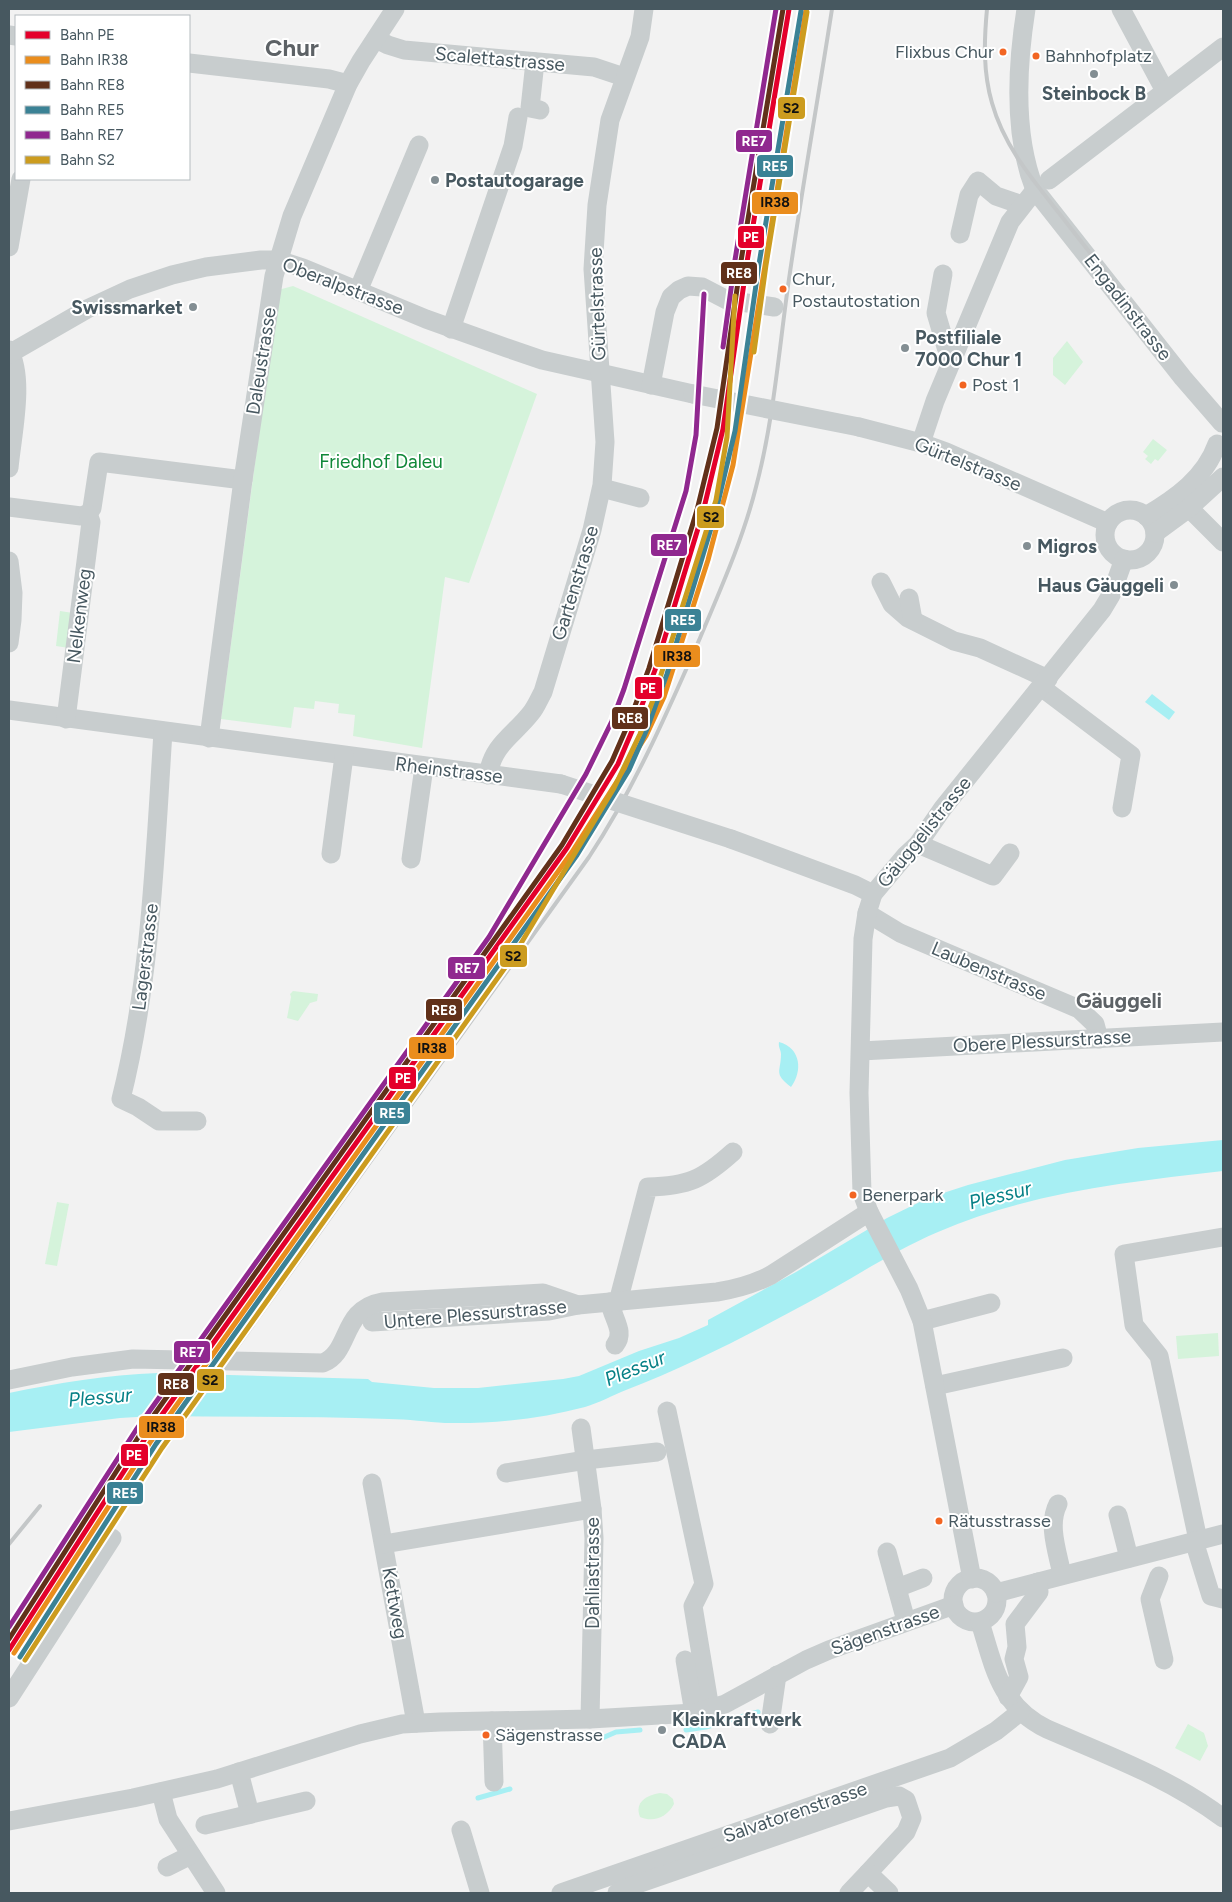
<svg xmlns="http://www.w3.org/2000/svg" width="1232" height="1902" viewBox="0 0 1232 1902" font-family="Figtree,sans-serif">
	<rect width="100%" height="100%" fill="#f2f2f2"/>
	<g fill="#d5f3db">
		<path d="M293,286L537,394L469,583L445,577L422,748L353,736L355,715L338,713L339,704L315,701L314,709L294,707L291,728L221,719L278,290Z"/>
		<path d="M1067,341L1083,362L1065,385L1053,375V358Z"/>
		<path d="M1153,439L1167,450L1158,461L1155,459L1151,464L1145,459L1148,456L1143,452Z"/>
		<path d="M60,611L73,613L69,648L56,646Z"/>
		<path d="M293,991L318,994L317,1001L310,1003L298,1021L287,1018L291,997L290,994Z"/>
		<path d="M57,1202L69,1204L57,1266L45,1264Z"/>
		<path d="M1218,1333L1219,1356L1178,1359L1176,1336Z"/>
		<path d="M1188,1724L1204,1733L1208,1746L1200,1761L1175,1748Z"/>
		<path d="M660,1793L667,1794L673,1799L674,1804C667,1817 654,1823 640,1817C634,1802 647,1795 660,1793Z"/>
	</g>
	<g fill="#a7eff3">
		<path d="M1152,694L1175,712L1169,720L1145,702Z"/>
		<path d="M779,1042C801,1048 803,1071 791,1087C773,1073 781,1072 781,1054C781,1050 778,1047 779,1042Z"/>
		<path d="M1223,1140V1171C1127,1182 1027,1193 938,1232C893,1251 852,1279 809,1302C750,1334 689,1366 626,1390C613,1395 599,1403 585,1407C540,1419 492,1424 445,1423C427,1422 408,1419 389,1419C310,1416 231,1417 153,1416L120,1418L9,1432V1393C58,1383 107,1375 158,1373L368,1379L372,1382L434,1388H478L563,1379L579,1376L639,1351L679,1338L708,1325V1320L796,1272L887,1218L928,1198L968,1185L1065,1160L1138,1148Z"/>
	</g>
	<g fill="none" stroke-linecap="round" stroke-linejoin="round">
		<g stroke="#a7eff3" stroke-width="5">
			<path d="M686,1730L706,1727L758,1712"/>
			<path d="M600,1739L616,1732L640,1730"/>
			<path d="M478,1798L510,1789"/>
		</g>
		<g stroke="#c8cdce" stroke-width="19">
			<path d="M1026,9C1017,66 1013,135 1035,190L1183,378L1222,423"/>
			<path d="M1121,9L1165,91"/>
			<path d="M9,35L16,36"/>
			<path d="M376,39L388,45L404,50L594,67L624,77"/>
			<path d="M535,62L530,108L540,110"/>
			<path d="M189,63L329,79L348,84"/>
			<path d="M1049,180L1223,47"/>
			<path d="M960,234L969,195L978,181L996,196L1022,205"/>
			<path d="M9,247L21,179"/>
			<path d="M943,274L936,313L946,347L953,358"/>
			<path d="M358,291L419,145"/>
			<path d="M451,329L513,146L518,117"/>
			<path d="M9,350C25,379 12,435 9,468"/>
			<path d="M9,354L89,308L130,289L172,275L206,267L261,260H278L303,268L426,319L507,348L542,360L693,394"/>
			<path d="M651,385L665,312L671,297L679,290L688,286L702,287L727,300L774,307"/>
			<path d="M859,427L921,443L946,452L1108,523"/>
			<path d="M921,443L935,401L1010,222L1035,190"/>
			<path d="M602,488L640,498"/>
			<path d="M9,507L81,516L88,514L92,508L99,462L243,480"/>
			<path d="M1189,508L1223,542"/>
			<circle cx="1130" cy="535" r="25"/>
			<path d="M1146,516C1176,498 1205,478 1217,444"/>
			<path d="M1155,533L1189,508L1223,477"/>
			<path d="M9,561L13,593L12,620L9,643"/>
			<path d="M881,582L892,604L908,618L954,641L980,648L1048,679"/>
			<path d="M909,598L913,620"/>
			<path d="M1041,687L1131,755L1122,808"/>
			<path d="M9,710L561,784"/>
			<path d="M66,719L91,522L88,514"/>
			<path d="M163,732C155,854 151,980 121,1099L138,1107L159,1121H197"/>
			<path d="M209,738L243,480L274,276L292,216L348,84L361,61L395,9"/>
			<path d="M488,775C493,744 513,736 531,713C536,707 539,699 543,692L592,530L602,485L605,442L593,269L597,205L610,120L640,37L644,9"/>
			<path d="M731,839L855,885L873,894"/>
			<path d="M918,844L993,876L1010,853"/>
			<path d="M331,854L344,756"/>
			<path d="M411,859L424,767"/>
			<path d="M867,913L900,933L1079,1009L1095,1024L1099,1039"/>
			<path d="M861,1051L1223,1032"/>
			<path d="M610,1302C612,1318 626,1332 615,1345"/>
			<path d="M618,1302L648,1187C689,1186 703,1179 733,1152"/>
			<path d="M922,1321L991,1303"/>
			<path d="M372,1322L549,1311L578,1305L717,1292C736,1289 754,1284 771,1275L869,1212"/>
			<path d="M9,1380L72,1367L133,1359L323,1363C351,1352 341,1309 382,1302L543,1293L578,1305"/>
			<path d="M935,1386L1063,1358"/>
			<path d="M667,1411L704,1584L693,1606L710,1709"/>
			<path d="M581,1428L592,1509L594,1538L590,1719"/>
			<path d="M506,1473L586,1460L657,1452"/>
			<path d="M372,1483L416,1723"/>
			<path d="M1058,1504C1047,1525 1058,1553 1062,1575"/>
			<path d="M1118,1515L1129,1558"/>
			<path d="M1198,1540L1159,1356L1134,1325L1124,1254L1223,1237"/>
			<path d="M1194,1541L1211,1596L1223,1599"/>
			<path d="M384,1544L592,1509"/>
			<path d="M887,1552L906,1621"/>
			<path d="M1159,1576L1150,1599L1164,1660"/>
			<circle cx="975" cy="1600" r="22"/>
			<path d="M972,1579L922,1321L909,1289L869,1212L862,1193L859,1093L863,939L867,913L873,894L905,856L918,844L943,808L1102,610L1111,595L1124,559"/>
			<path d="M897,1588L923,1578"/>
			<path d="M996,1593L1223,1534"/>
			<path d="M980,1622C994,1667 1000,1706 1047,1729C1107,1755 1170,1778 1223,1818"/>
			<path d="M685,1660L694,1713"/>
			<path d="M1008,1697L1019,1677L1014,1659L1017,1647L1015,1624L1039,1592L1038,1582"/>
			<path d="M9,1698L112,1538"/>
			<path d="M492,1721L494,1782"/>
			<path d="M770,1724L777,1675"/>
			<path d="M239,1772L250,1814"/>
			<path d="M161,1792L168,1819L216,1893"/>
			<path d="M9,1821L133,1798L217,1779L360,1734L402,1724L440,1722L590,1719L694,1713L725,1704L806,1660L829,1650L954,1605"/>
			<path d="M205,1825L306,1801"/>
			<path d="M461,1830L480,1893"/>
			<path d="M167,1867L191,1855"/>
			<path d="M561,1893L950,1758L996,1731L1020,1712"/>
			<path d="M617,1893L623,1889L886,1798L899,1796L906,1800L912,1818L906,1832L868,1873"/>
			<path d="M849,1893L868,1873L889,1893"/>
		</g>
		<g stroke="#c4c7c8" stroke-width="4">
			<path d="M987,9C984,41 983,72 992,103C1004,146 1032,179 1059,213C1082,243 1106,273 1130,303"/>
			<path d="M9,1544L40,1506"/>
			<path d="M13,1643L44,1600L159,1456L589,857C634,789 667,713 700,638C721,588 743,539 756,487C774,419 779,348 789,279C802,189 818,99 832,9"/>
		</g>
		<g stroke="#c8cdce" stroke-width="19">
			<path d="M693,394L859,427"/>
			<path d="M561,784L731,839"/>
		</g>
		<g stroke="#fff" stroke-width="9">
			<path id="rail-1" d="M9,1650L146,1437L567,848L618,764L635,724L655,670L703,512L723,429L747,262L789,9"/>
		</g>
		<g stroke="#fff" stroke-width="9">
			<path id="rail-2" d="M14,1653L151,1441L572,852L646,736L664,697L708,560L733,465L806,10"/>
		</g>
		<g stroke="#fff" stroke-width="9">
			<path id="rail-3" d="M9,1639L141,1433L562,845L612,761L629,722L649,668L697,510L717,428L741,261L783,9"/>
		</g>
		<g stroke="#fff" stroke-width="9">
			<path id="rail-4" d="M20,1657L156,1444L577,855L629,770L647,729L667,674L715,515L735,431L759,264L801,11"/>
		</g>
		<g stroke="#fff" stroke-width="9">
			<g id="rail-5">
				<path d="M723,347L735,260L776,9"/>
				<path d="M9,1627L136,1430L489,937L586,774L612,721L624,689L686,491L696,435L704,294"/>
			</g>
		</g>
		<g stroke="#fff" stroke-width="9">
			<g id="rail-6">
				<path d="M754,352L766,265L807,12"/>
				<path d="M25,1660L162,1448L514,955L614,788L640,734L653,700L716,500L727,437L735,296"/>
			</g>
		</g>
		<use href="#rail-1" stroke="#e4002b" stroke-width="5"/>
		<use href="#rail-2" stroke="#ea8d1d" stroke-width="5"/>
		<use href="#rail-3" stroke="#61311a" stroke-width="5"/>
		<use href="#rail-4" stroke="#3b8295" stroke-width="5"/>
		<use href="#rail-5" stroke="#90288f" stroke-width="5"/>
		<use href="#rail-6" stroke="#cc9c1f" stroke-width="5"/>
	</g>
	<g fill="#f26522" stroke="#fff" stroke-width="2">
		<circle cx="1003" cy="52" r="4.5"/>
		<circle cx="1036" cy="56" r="4.5"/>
		<circle cx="783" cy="289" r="4.5"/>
		<circle cx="963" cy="385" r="4.5"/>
		<circle cx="853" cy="1195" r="4.5"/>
		<circle cx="939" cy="1521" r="4.5"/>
		<circle cx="486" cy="1735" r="4.5"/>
	</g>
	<g fill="#838e93" stroke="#fff" stroke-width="2">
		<circle cx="1094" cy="74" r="5"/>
		<circle cx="435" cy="180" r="5"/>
		<circle cx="193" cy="307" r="5"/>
		<circle cx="905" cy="348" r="5"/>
		<circle cx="1027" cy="546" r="5"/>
		<circle cx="1174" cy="585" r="5"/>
		<circle cx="662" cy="1730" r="5"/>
	</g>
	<g text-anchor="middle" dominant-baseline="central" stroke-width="4" stroke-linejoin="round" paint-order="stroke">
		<g font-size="18" fill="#475860" stroke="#fff" text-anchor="start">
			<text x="994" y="52" text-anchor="end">Flixbus Chur</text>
			<text x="1045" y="56">Bahnhofplatz</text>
			<text x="792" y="279">Chur,<tspan x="792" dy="22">Postautostation</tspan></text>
			<text x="972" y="385">Post 1</text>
			<text x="862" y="1195">Benerpark</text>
			<text x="948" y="1521">Rätusstrasse</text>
			<text x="495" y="1735">Sägenstrasse</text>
		</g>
		<g font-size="19" fill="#475860" stroke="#fff">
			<text transform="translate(500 59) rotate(5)">Scalettastrasse</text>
			<text transform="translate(343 286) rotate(21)">Oberalpstrasse</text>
			<text transform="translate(597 304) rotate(-92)">Gürtelstrasse</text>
			<text transform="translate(1128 307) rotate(52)">Engadinstrasse</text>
			<text transform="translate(261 361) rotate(-81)">Daleustrasse</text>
			<text transform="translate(968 464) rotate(22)">Gürtelstrasse</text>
			<text transform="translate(575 583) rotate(-73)">Gartenstrasse</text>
			<text transform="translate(79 616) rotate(-83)">Nelkenweg</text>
			<text transform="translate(449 770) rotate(7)">Rheinstrasse</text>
			<text transform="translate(924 832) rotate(-51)">Gäuggelistrasse</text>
			<text transform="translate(145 957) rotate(-83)">Lagerstrasse</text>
			<text transform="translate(989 971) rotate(23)">Laubenstrasse</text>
			<text transform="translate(1042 1041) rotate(-3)">Obere Plessurstrasse</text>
			<text transform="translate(475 1314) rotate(-5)">Untere Plessurstrasse</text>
			<text transform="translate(592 1573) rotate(-90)">Dahliastrasse</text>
			<text transform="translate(395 1603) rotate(80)">Kettweg</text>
			<text transform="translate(885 1630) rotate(-20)">Sägenstrasse</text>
			<text transform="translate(795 1812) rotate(-19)">Salvatorenstrasse</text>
		</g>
		<g font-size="19" font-weight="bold" fill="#475860" stroke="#fff" text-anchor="start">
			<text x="1094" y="93" text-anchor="middle">Steinbock B</text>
			<text x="445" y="180">Postautogarage</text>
			<text x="183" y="307" text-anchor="end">Swissmarket</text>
			<text x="915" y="337">Postfiliale<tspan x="915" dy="22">7000 Chur 1</tspan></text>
			<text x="1037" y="546">Migros</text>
			<text x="1164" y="585" text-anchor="end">Haus Gäuggeli</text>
			<text x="672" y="1719">Kleinkraftwerk<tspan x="672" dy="22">CADA</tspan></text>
		</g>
		<g font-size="19" fill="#108839" stroke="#fff">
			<text x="381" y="461">Friedhof Daleu</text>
		</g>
		<g font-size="20" font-style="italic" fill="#068086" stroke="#fff">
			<text transform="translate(1000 1195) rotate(-14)">Plessur</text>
			<text transform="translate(635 1368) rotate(-22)">Plessur</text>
			<text transform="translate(100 1397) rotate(-5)">Plessur</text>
		</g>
		<g font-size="21" font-weight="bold" fill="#5d6266" stroke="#fff">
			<text x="1119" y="1000">Gäuggeli</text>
		</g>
		<g font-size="24" font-weight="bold" fill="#5d6266" stroke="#fff">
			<text x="292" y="47">Chur</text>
		</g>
	</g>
	<g stroke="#fff" stroke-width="2">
		<rect x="777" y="96" width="29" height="24" rx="5" fill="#cc9c1f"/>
		<rect x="735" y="129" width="38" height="24" rx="5" fill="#90288f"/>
		<rect x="756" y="154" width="38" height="24" rx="5" fill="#3b8295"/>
		<rect x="751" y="191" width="48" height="24" rx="5" fill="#ea8d1d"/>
		<rect x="737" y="225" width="28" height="24" rx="5" fill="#e4002b"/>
		<rect x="720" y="261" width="38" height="24" rx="5" fill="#61311a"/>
		<rect x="696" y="505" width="29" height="24" rx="5" fill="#cc9c1f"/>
		<rect x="650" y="533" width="38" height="24" rx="5" fill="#90288f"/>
		<rect x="664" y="608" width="38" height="24" rx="5" fill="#3b8295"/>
		<rect x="653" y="644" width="48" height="24" rx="5" fill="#ea8d1d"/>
		<rect x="634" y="676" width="29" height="24" rx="5" fill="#e4002b"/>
		<rect x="611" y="706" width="38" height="24" rx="5" fill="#61311a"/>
		<rect x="499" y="944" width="29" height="24" rx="5" fill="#cc9c1f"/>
		<rect x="447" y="956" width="39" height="24" rx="5" fill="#90288f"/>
		<rect x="425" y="998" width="38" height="24" rx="5" fill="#61311a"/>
		<rect x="408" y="1036" width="47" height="24" rx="5" fill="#ea8d1d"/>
		<rect x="388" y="1066" width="29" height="24" rx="5" fill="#e4002b"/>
		<rect x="373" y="1101" width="38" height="24" rx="5" fill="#3b8295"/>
		<rect x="173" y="1340" width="38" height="24" rx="5" fill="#90288f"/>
		<rect x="196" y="1368" width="29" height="24" rx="5" fill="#cc9c1f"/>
		<rect x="157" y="1372" width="38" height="24" rx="5" fill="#61311a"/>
		<rect x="138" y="1415" width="47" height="24" rx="5" fill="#ea8d1d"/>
		<rect x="120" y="1443" width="29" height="24" rx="5" fill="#e4002b"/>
		<rect x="106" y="1481" width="38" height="24" rx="5" fill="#3b8295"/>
	</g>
	<g font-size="14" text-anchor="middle" font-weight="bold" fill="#fff">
		<text x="754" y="146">RE7</text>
		<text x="775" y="171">RE5</text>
		<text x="751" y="242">PE</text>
		<text x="739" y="278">RE8</text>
		<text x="669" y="550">RE7</text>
		<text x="683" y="625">RE5</text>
		<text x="648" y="693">PE</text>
		<text x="630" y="723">RE8</text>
		<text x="467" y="973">RE7</text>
		<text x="444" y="1015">RE8</text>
		<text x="403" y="1083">PE</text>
		<text x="392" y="1118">RE5</text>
		<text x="192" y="1357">RE7</text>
		<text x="176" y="1389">RE8</text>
		<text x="134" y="1460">PE</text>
		<text x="125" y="1498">RE5</text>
	</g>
	<g font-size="14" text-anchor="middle" font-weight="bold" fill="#111">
		<text x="791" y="113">S2</text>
		<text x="775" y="207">IR38</text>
		<text x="711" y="522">S2</text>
		<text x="677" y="661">IR38</text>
		<text x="513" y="961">S2</text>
		<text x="432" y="1053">IR38</text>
		<text x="210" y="1385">S2</text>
		<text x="161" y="1432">IR38</text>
	</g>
	<rect width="1232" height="1902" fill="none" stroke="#475860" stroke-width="20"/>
	<rect x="15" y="15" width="175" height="165" fill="#ffffff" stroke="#b5bcbf"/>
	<rect x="25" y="31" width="25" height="8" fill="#e4002b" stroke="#b5bcbf"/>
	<text x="60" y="40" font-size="15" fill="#475860">Bahn PE</text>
	<rect x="25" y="56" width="25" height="8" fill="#ea8d1d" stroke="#b5bcbf"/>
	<text x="60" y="65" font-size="15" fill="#475860">Bahn IR38</text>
	<rect x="25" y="81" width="25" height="8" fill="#61311a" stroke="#b5bcbf"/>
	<text x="60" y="90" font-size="15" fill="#475860">Bahn RE8</text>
	<rect x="25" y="106" width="25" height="8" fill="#3b8295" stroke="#b5bcbf"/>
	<text x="60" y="115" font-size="15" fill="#475860">Bahn RE5</text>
	<rect x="25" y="131" width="25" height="8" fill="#90288f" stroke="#b5bcbf"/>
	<text x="60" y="140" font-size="15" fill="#475860">Bahn RE7</text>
	<rect x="25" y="156" width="25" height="8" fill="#cc9c1f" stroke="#b5bcbf"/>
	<text x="60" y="165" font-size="15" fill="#475860">Bahn S2</text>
</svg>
